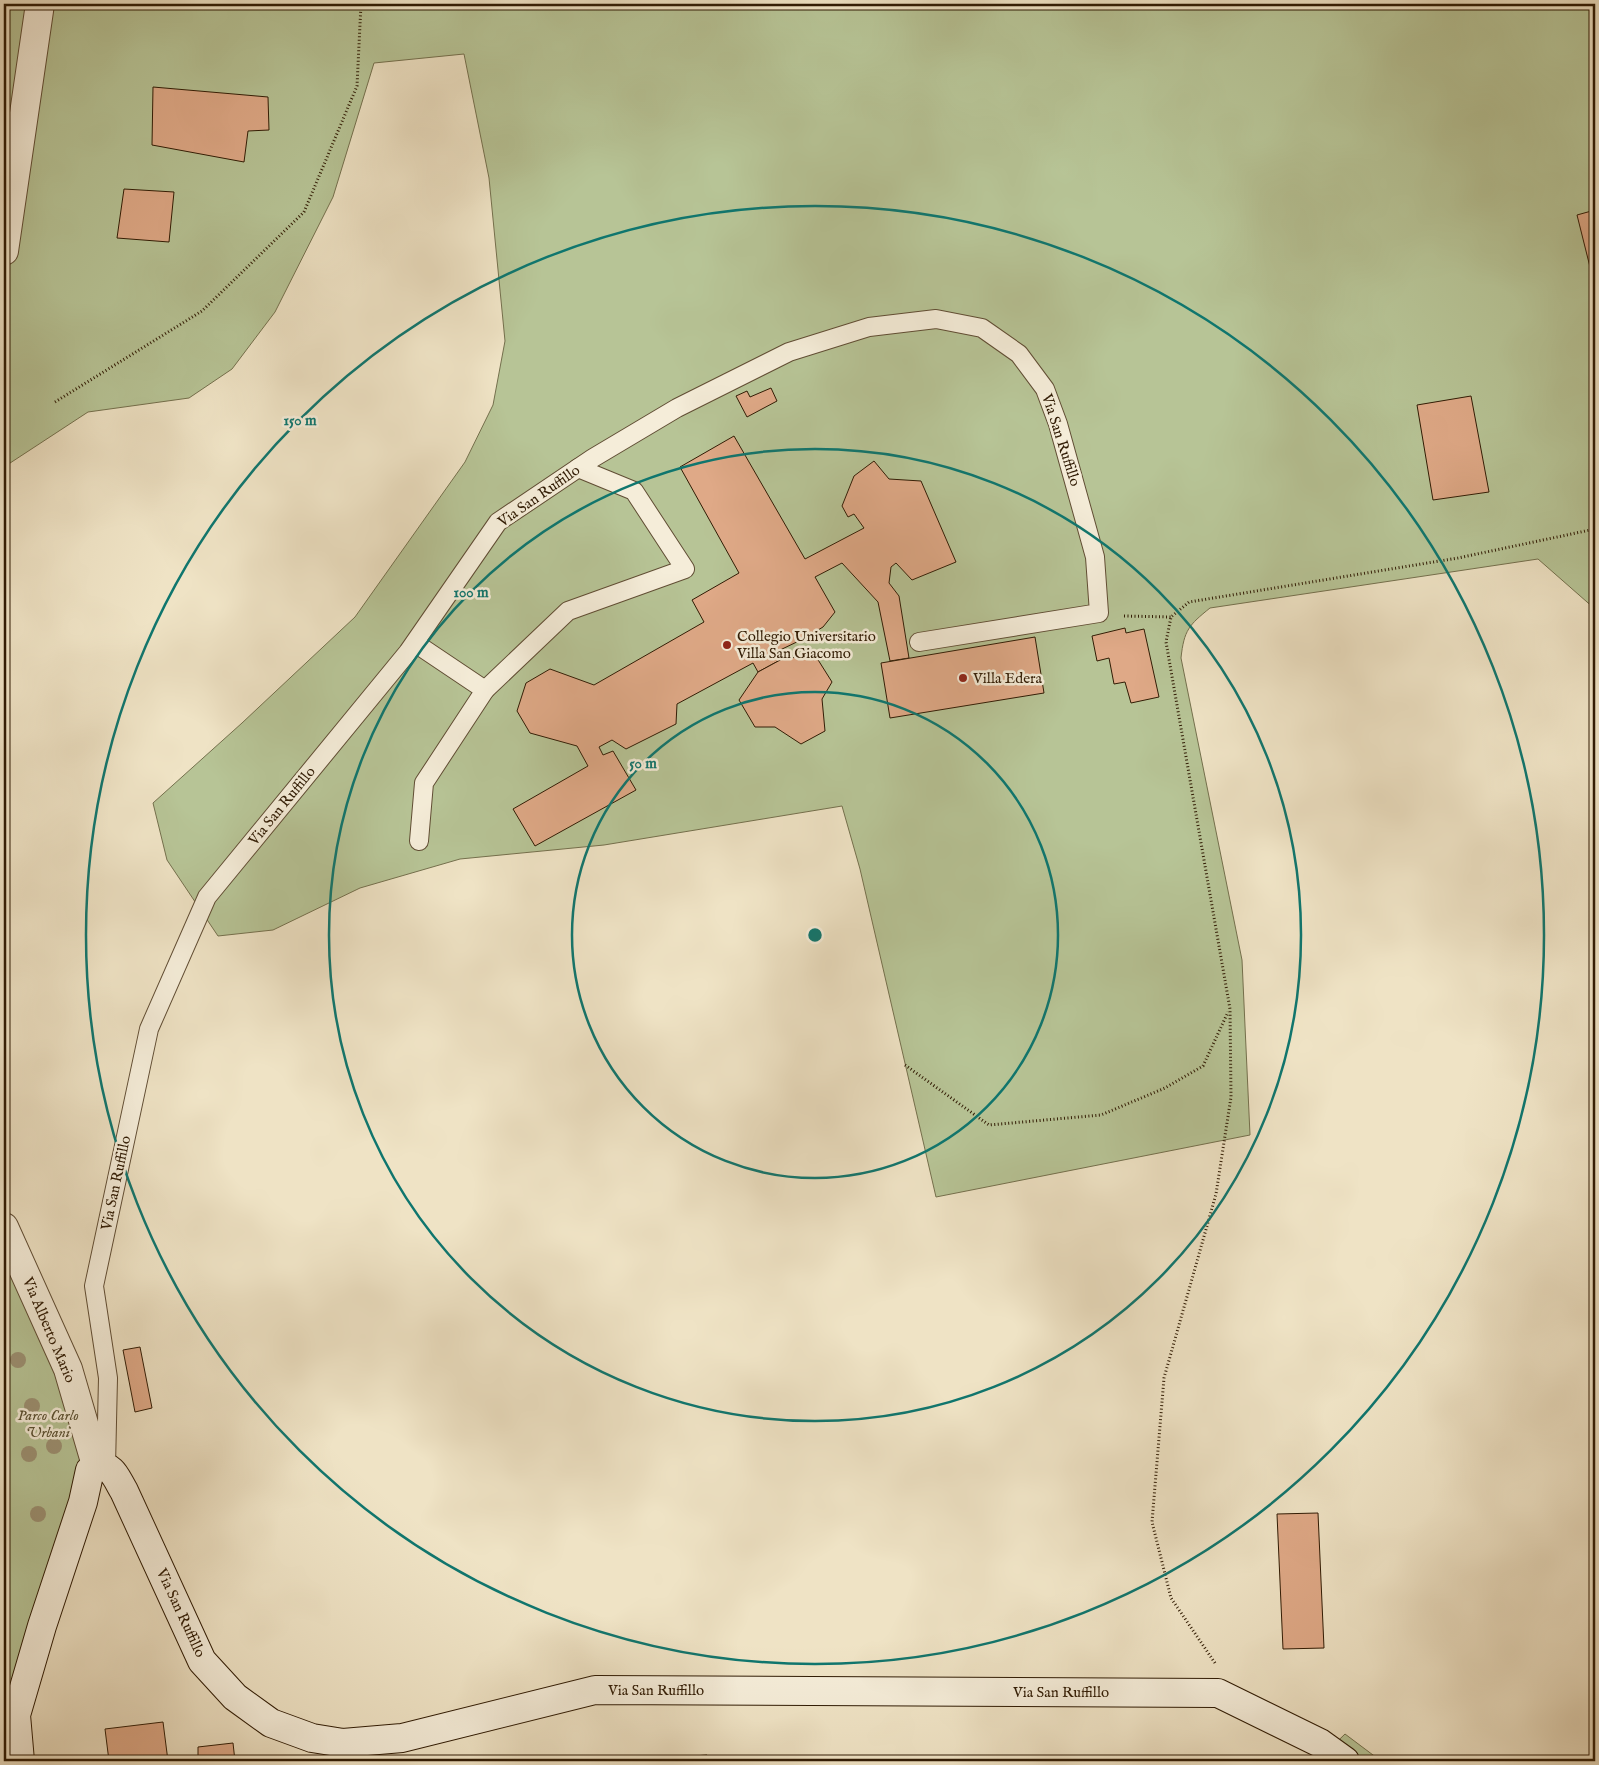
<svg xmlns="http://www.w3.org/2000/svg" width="1599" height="1765" viewBox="0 0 1599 1765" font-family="'IM FELL English',serif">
	<rect width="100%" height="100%" fill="#efe3c5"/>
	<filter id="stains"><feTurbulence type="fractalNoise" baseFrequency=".004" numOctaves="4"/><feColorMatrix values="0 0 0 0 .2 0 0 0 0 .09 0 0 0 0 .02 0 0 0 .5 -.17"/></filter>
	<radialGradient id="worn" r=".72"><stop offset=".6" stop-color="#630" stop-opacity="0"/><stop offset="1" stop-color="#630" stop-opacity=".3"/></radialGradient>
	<g fill="#b7c496" stroke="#74704d">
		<path d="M4,4H1595V609L1538,559L1210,608C1189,625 1184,630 1181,658L1242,960L1250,1135L936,1197L860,869L842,806L604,845L460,859L360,888L273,930L218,936L167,860L153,803L242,723L355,617L465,462L493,405L505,341L489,178L464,54L374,63L333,197L275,312L232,369L189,398L88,412L4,467Z"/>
		<path d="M4,1227L96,1421L4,1706Z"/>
		<path d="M1345,1734L1381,1761H1317Z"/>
	</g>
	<g fill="#dfa987" stroke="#301b04">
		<path d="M153,87L268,97L269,130L248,131L244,162L152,145Z"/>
		<path d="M124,189L174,192L169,242L117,238Z"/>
		<path d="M1595,210V287L1577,215Z"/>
		<path d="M771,388L777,401L747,417L736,396L747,391L750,397Z"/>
		<path d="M1471,396L1489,492L1433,500L1417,405Z"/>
		<path d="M734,436L805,559L864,528L854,514L848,517L842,506L854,476L874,461L889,479L921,481L956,562L912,580L896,563L891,567L889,583L899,596L909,658L890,661L878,602L842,563L815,577L835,612L823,627L803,639L778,651L782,659L758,672L753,663L677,704L676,724L626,749L612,740L599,747L603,755L613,751L636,790L535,846L513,809L588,766L577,746L530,733L517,711L526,683L550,669L594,685L704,622L692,600L739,573L680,467Z"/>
		<path d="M1125,628L1126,633L1144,629L1159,697L1131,703L1125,682L1114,684L1109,658L1097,661L1092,636Z"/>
		<path d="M1035,637L1044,693L890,718L881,663Z"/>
		<path d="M815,655L832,682L822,699L825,731L801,744L775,727H755L739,700L758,672L782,659Z"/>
		<path d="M140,1347L152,1408L135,1412L123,1350Z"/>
		<path d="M1318,1513L1324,1648L1283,1649L1277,1514Z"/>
		<path d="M163,1722L168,1761H109L105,1729Z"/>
		<path d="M233,1743L235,1761H198V1747Z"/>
		<path d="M707,1755V1761H652V1759Z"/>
	</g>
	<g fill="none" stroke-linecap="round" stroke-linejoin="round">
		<g stroke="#604d34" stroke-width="20">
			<g id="lane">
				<path d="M415,643L485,690L424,783L419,841"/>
				<path d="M485,690L568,611L685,569L634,491L578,468"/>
				<path d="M106,1466L108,1378L94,1286L149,1029L207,897L408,652L498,522L593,458L677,408L789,352L869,327L936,319L982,328L1019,354L1045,389L1058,424L1095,557L1099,613L919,642"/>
			</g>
		</g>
		<g stroke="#604d34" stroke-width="30">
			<g id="street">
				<path d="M4,251L40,4"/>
				<path d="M4,1227L68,1369L96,1465"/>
			</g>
		</g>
		<g stroke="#301b04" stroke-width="30">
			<path id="secondary" d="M20,1761L16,1715L42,1626L83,1502L90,1470L96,1465C114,1467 115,1476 124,1491L202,1661L235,1697L271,1723L312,1738L343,1743L402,1738L595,1690L1218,1693L1320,1743L1345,1761"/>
		</g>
		<g stroke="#301b04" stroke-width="3" stroke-dasharray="1 2.5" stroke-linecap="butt">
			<path d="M55,402L202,311L304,212L357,86L361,4"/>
			<path d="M1124,616L1171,617"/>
			<path d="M905,1065L989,1125L1101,1115L1165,1088L1203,1066L1228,1012"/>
			<path d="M1215,1663L1171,1598L1152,1522L1164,1378L1216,1194L1231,1097L1230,1009L1166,642L1171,617L1189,602L1458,558L1595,529"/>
		</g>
		<use href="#lane" stroke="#f5edd9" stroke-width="18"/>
		<use href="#street" stroke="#f5edd9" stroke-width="28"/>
		<use href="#secondary" stroke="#f5edd9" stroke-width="28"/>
	</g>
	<g fill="#9c9173">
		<circle cx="18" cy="1360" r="8"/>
		<circle cx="32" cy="1406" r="8"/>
		<circle cx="54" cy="1446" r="8"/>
		<circle cx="29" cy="1454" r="8"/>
		<circle cx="38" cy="1514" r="8"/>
	</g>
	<g fill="none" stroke="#0f766e" stroke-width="2.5">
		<circle cx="815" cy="935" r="243"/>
		<circle cx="815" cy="935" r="486"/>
		<circle cx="815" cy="935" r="729"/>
	</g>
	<g fill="#8f2418" stroke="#f5edd9" stroke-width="2">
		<circle cx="727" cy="645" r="5"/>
		<circle cx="963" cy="678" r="5"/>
	</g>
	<g text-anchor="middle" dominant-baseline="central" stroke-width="5" stroke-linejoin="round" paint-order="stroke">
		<g font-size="15" fill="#301b04" stroke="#f5edd9">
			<text transform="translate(1061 440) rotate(72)">Via San Ruffillo</text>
			<text transform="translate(539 496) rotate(-35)">Via San Ruffillo</text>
			<text transform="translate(282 806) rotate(-51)">Via San Ruffillo</text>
			<text transform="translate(116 1183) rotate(-78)">Via San Ruffillo</text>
			<text transform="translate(49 1330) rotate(67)">Via Alberto Mario</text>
			<text transform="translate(181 1613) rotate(65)">Via San Ruffillo</text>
			<text x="656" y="1690">Via San Ruffillo</text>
			<text x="1061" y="1692">Via San Ruffillo</text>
		</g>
		<g font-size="15" fill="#301b04" stroke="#f5edd9" text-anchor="start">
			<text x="737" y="636">Collegio Universitario<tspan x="737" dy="17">Villa San Giacomo</tspan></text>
			<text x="973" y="678">Villa Edera</text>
		</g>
		<g font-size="15" font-style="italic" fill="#584e30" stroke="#f5edd9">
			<text x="48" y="1415">Parco Carlo<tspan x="48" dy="17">Urbani</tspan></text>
		</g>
	</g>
	<circle cx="815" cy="935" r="8" fill="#0f766e" stroke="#f5edd9" stroke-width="2.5"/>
	<g font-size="15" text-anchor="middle" font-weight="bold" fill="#0f766e" stroke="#f5edd9" stroke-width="5" stroke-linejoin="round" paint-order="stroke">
		<text x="300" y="425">150 m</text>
		<text x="471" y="597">100 m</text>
		<text x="643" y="768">50 m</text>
	</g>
	<rect width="1599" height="1765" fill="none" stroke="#efe3c5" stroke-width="20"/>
	<rect x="5" y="5" width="1589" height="1755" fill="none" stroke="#301b04" stroke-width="2.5"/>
	<rect x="10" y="10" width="1579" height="1745" fill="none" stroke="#301b04"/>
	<rect width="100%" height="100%" filter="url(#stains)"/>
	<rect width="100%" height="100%" fill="url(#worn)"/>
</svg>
